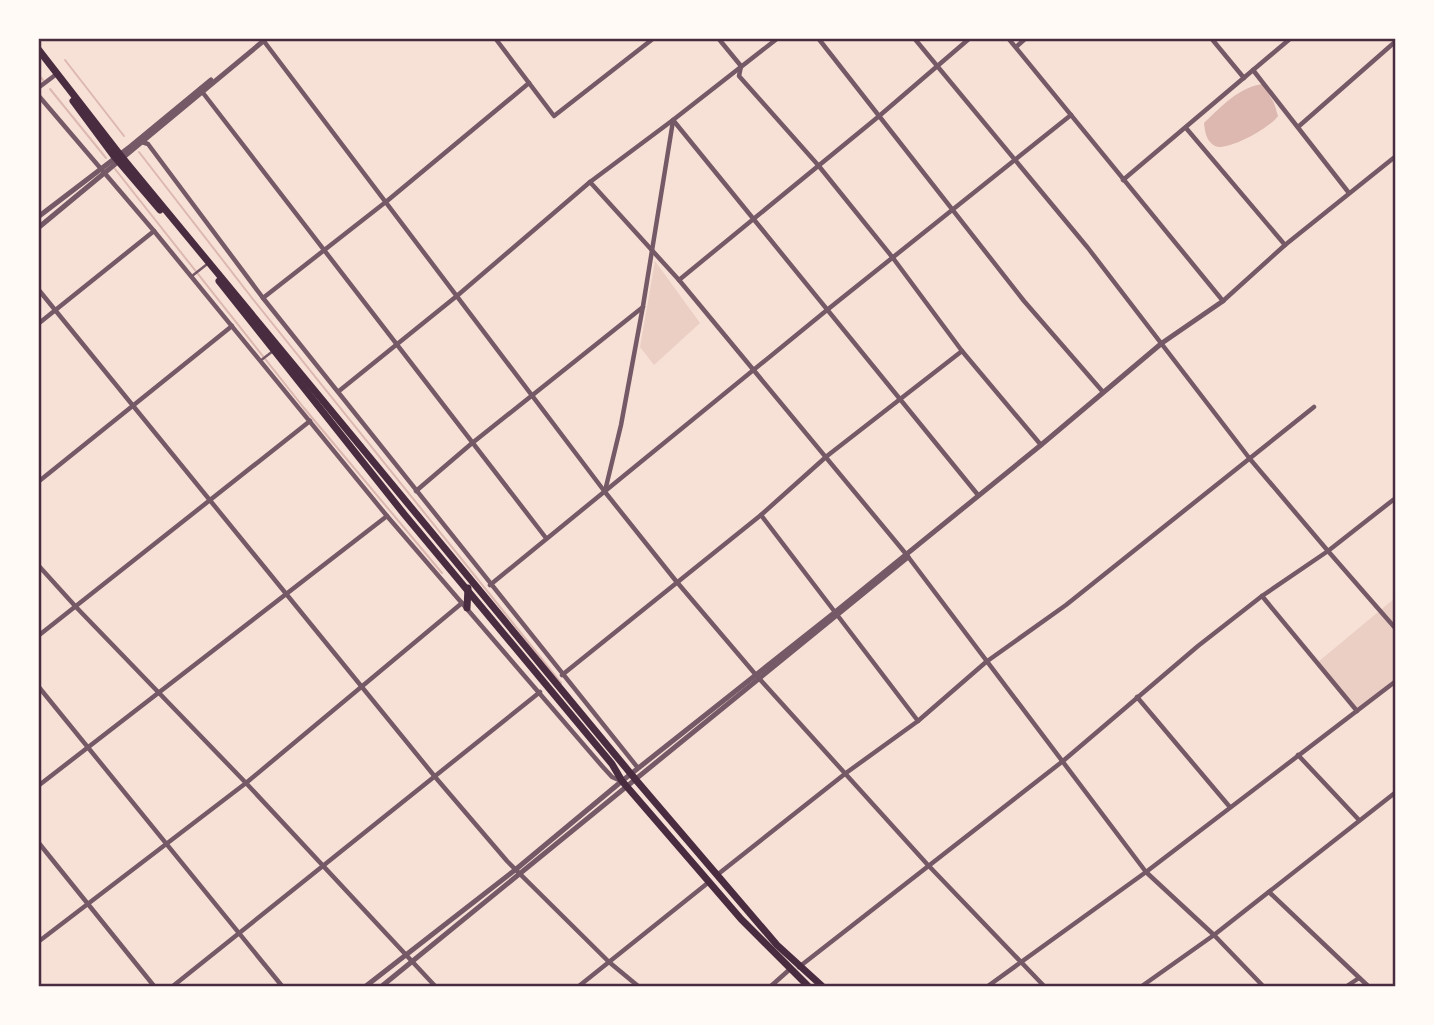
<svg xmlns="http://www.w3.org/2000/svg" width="1434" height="1025" viewBox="0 0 1434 1025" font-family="'PT Sans',sans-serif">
	<rect width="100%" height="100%" fill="#f7e1d7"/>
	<g fill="#ebcfc5">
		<path d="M655,261L700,323L654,365L640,347Z"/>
		<path d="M1395,598V681L1357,711L1318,662Z"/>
	</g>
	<path fill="#dcb8b0" d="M1263,84L1274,103L1278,116C1271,127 1227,152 1215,146C1206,141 1205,132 1204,123C1222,106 1239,87 1263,84Z"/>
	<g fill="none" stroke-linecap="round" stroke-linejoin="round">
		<g stroke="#dcb8b0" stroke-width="2">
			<path d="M65,60L124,136"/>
			<path d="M38,74L43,80"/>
			<path d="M50,89L106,158"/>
			<path d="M139,152L252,298L561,683"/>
			<path d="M115,169L304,408L442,573"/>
		</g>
		<g stroke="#755966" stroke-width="2.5">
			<path d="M192,276L206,265"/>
			<path d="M260,361L273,351"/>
		</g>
		<g stroke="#755966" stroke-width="4.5">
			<path d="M495,38L554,116L654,38"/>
			<path d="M718,38L741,66L739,76L818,165L893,258L962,351L1041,445"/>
			<path d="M818,38L1024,301L1103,392"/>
			<path d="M1008,38L1223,301L1285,245L1396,156"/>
			<path d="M1211,38L1244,78"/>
			<path d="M263,40L605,492L676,581L756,675L927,864L1044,986"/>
			<path d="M1016,47L1026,38"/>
			<path d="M1253,70L1349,193"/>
			<path d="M38,88L54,76"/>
			<path d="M200,89L546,538"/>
			<path d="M38,95L154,231L387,516L602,766L612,777L621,781"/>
			<path d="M673,120L978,495"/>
			<path d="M1298,127L1396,41"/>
			<path d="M1186,128L1285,245"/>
			<path d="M142,142L148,144L263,298L638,768"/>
			<path d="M1123,180L1291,38"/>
			<path d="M590,182L679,280L906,554L1146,872L1214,935L1263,986"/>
			<path d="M679,280L878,117L970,38"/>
			<path d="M38,289L436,778L507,861L609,962L638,986"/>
			<path d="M263,298L387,201L529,83"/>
			<path d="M38,324L154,231"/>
			<path d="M339,391L458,295L590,182L673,120L778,38"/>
			<path d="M38,482L232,326"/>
			<path d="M416,491L471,444L643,307"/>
			<path d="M605,491L621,425L643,306L673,121"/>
			<path d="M1393,500L1328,551L1396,629"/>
			<path d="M761,515L918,721"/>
			<path d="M38,565L76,607L246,783L435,986"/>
			<path d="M490,585L827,310L1071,115"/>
			<path d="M1262,596L1357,711"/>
			<path d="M38,636L310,421"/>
			<path d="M562,675L761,515L827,456L962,351"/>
			<path d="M38,686L282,986"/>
			<path d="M1137,697L1229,806"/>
			<path d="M1298,755L1359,820"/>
			<path d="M38,786L387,516"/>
			<path d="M38,842L154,986"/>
			<path d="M717,875L846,773L918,721L986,662L1066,605L1314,407"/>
			<path d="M1269,892L1368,986"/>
			<path d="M38,942L246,783L462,603"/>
			<path d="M799,967L1063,761L1198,646L1262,596L1328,551L1250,459L1088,248L914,38"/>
			<path d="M173,986L540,692"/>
			<path d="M579,986L709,882"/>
			<path d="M771,986L789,970"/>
			<path d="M988,986L1146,872L1396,681"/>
			<path d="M1142,986L1214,935L1396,792"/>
			<path d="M1347,986L1359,978"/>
		</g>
		<g stroke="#755966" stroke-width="5">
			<path d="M38,217L131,146L211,80"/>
			<path d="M38,228L267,38"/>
			<path d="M366,986L515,870L622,781L834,613L1041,445L1162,343L1223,301"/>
			<path d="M382,986L908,557"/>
		</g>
		<g stroke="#4a2c40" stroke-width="7">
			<path d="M38,49L121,156L636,780L777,945L822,986"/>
			<path d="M73,101L113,155L160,210"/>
			<path d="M219,281L404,514L612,764L622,781L741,919L808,986"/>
			<path d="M467,608L468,588"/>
		</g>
	</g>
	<rect width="1434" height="1025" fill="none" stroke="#fffaf5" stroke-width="80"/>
	<rect x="40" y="40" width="1354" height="945" fill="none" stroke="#4a2c40" stroke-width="2.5"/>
</svg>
